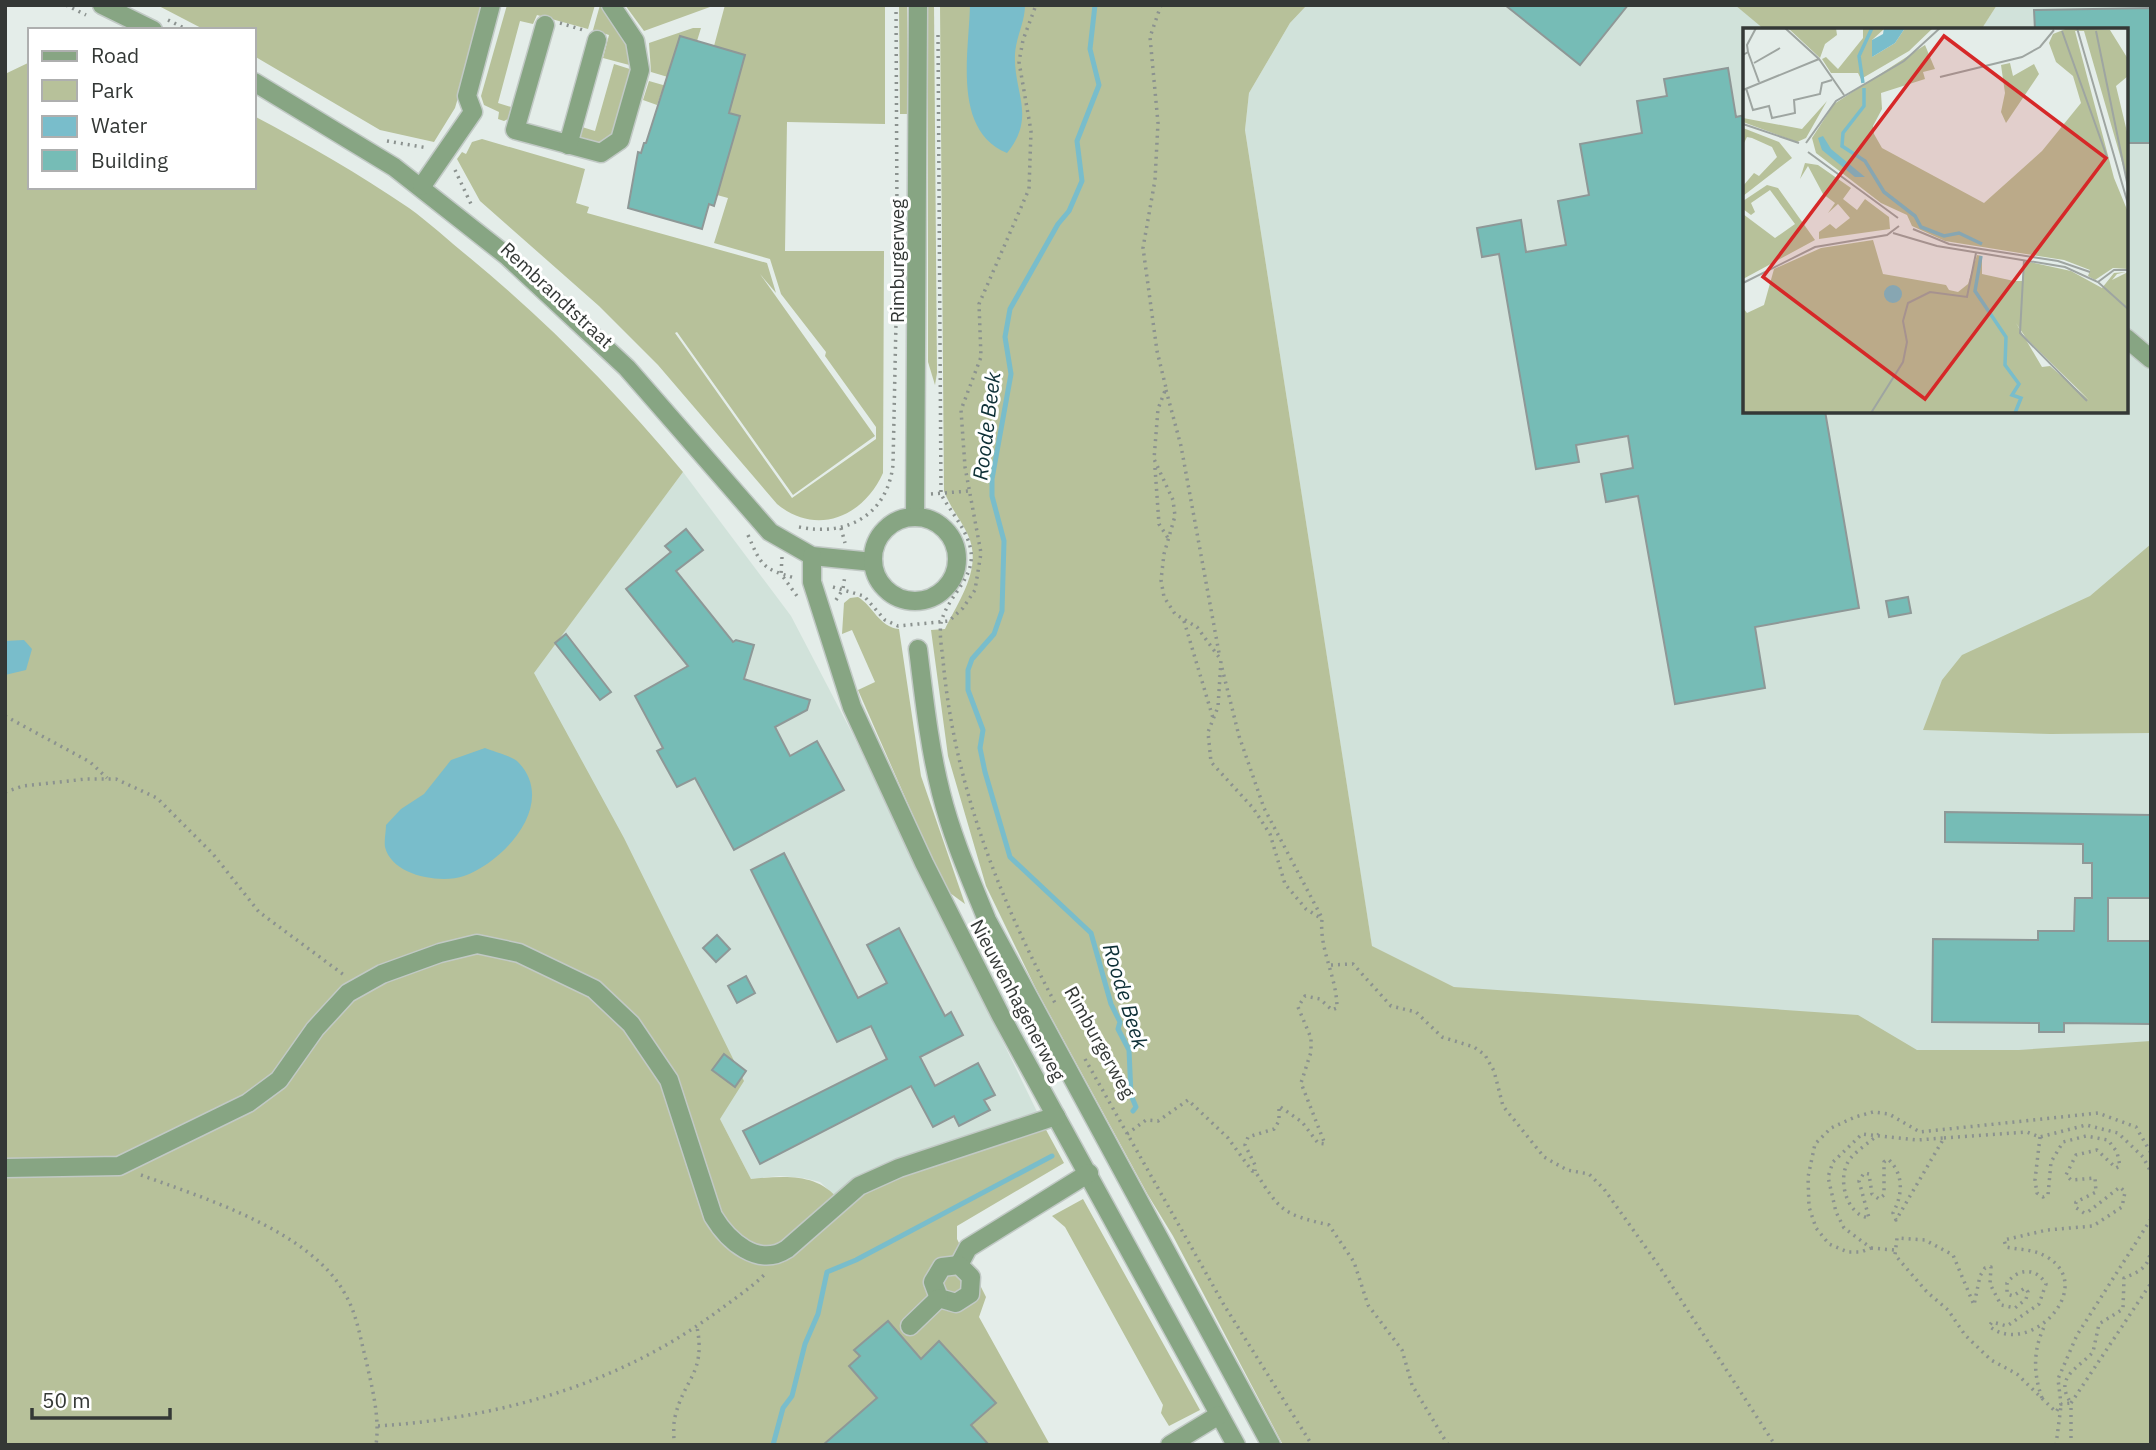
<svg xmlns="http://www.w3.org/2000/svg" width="2156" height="1450" viewBox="0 0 2156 1450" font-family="'IBM Plex Sans',sans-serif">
	<rect width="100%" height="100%" fill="#e4ede9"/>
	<g fill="#d1e2da">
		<path d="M1307,5H1797L1842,30H1745V411H2126V30H1981L1997,5H2151V1059L1909,1053L1454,987L1372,947L1245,130L1249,93L1290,23Z"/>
		<path d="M683,472L791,616L851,731L1045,1128L934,1167L866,1185L839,1200L820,1182L803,1178L780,1176L751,1179L720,1119L533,673Z"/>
	</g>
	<g fill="#b7c19a">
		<path d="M157,5H485L455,108L434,142L380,130L254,56V30H205Z"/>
		<path d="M507,5H595L588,29L537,15L533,24L520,21L498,103L511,107L508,119L504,121L498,119L499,112L484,105L481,96Z"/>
		<path d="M600,5H604L623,30L633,66L603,58L609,35L593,30Z"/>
		<path d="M625,5H703L710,7L644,31Z"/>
		<path d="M725,5H885V124L787,122L785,251H884L883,473C864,516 817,537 777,504L658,365L599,306L480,201L457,159L462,152L466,154L472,142L482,139L585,169L576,203L589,207L587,213L767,263L776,293L760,274L875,436L793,495L677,332L675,333L792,498L876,439V427L825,356L826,352L781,294L770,259L714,243L728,198L717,195L740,116L661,94L657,105L643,100L649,81L691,93L733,99L745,55L714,46Z"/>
		<path d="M899,5H907L909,114H900Z"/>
		<path d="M928,5H934L937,373L935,385L928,362Z"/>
		<path d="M940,5H1307L1290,23L1249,93L1245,130L1372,946L1454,987L1858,1015L1917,1050H2019L2151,1041V1445H1283L1173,1236L1148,1195L1037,991L986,886L948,756L931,630L945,629C959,600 983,568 968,535C961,520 950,507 944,491Z"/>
		<path d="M1735,5H1997L1981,30H1765Z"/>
		<path d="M693,28H701L697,41L680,37L670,69L688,83L651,72L649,43Z"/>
		<path d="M30,62V187H254V116C307,144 359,174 409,208C430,223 450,242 470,258C549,323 618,394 683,472L534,673L624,838L744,1081L720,1119L751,1179C783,1176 817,1172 839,1200L866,1185L934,1167L1045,1128L1064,1163L957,1226V1239L986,1297L979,1317L1050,1445H5V74Z"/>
		<path d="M614,64L633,70L615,135L605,144L578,141L582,127L595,131Z"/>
		<path d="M2151,544V733L2050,734L1923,730L1942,680L1962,655L2090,596Z"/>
		<path d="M858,597C873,606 879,627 899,629L921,776L965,904L950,893L937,870L858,690L875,682L852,630L842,634L844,603L850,598Z"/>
		<path d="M1083,1199L1200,1410L1169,1426L1161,1413L1163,1405L1065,1227L1052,1216Z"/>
	</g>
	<g fill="#79bdcb">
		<path d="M970,5H1025C1025,22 1016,37 1015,54C1013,92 1037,116 1007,153C952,130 969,53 970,5Z"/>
		<path d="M24,640L32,649L26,670L5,675V641Z"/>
		<path d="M485,748C494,752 513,756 519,763C557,804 504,862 464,876C441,884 392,876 385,847C384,840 386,832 386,825L401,809L424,794L451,760Z"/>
	</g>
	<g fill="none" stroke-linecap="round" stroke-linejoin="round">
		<g stroke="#79bdcb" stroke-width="5">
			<path d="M1095,5L1090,49L1099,85L1077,141L1082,181L1069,211L1058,224L1010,309L1005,337L1011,374L992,479V496L1004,541L1002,611L994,634L972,659L968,670V690L983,730L980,748L985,772L1010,857L1091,933L1111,1004L1120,1022L1118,1029L1129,1050L1131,1095L1136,1107L1133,1111"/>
			<path d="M773,1445L783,1408L792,1396L805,1344L818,1314L827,1272L856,1260L1052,1156"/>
		</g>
	</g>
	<g fill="#76bcb6" stroke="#8e9897" stroke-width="2">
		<path d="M1505,5H1628L1580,65Z"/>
		<path d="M2151,8V143H2126V30H2035L2034,10Z"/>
		<path d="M680,36L745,55L729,113L740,116L714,206L709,204L702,229L628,208L638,152L641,153L644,143H646Z"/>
		<path d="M1728,68L1736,117L1745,115V411H1825L1859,608L1755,627L1765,688L1675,704L1638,496L1606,502L1601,474L1633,468L1628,436L1576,445L1579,462L1536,469L1499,254L1482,257L1477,228L1521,220L1526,252L1566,245L1558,201L1589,195L1580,144L1642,133L1637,101L1667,96L1664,79Z"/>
		<path d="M686,529L703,550L676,571L733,642L736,640L754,645L744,679L810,700L807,710L775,727L790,756L817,741L844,790L734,850L695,778L677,787L657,751L663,748L635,696L688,666L626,589L671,552L665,546Z"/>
		<path d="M1908,597L1911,613L1889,617L1886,601Z"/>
		<path d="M566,634L611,692L600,700L555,643Z"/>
		<path d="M1945,812L2151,815V898H2108V941H2151V1024L2064,1023V1032H2039V1023L1932,1022L1933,939L2038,940V931H2074L2075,898H2092V863H2083V844L1945,842Z"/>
		<path d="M784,853L858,998L887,983L867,945L899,928L945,1016L951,1012L963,1035L920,1057L935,1086L978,1063L995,1095L984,1100L990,1110L959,1126L954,1116L933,1127L911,1086L760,1164L743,1131L887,1059L871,1026L837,1042L751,870Z"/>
		<path d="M717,935L730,949L716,962L703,948Z"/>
		<path d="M746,976L755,993L737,1003L728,986Z"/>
		<path d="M724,1054L746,1071L735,1087L712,1070Z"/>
		<path d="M888,1321L921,1359L939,1341L996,1403L971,1425L989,1445H823L877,1398L849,1366L860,1356L854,1350Z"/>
	</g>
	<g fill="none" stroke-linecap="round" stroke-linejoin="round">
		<g stroke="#c1c9c5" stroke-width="21">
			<g id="minor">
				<path d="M102,5L153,30"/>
				<path d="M545,25L515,130L601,153L620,140L640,70L635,41L611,5"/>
				<path d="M254,82L394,167L507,256L627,368L770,532L812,556L873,562"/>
				<path d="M568,145L597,40"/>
				<path d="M422,186L473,112L467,96L491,5"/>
				<path d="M2126,338L2151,359"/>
				<path d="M915,517L918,5"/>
				<circle cx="915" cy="559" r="42"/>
				<path d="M812,556V582L852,707L924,863L1001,1016L1236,1445"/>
				<path d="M918,649C924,697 929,746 941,793C952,837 970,878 987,920L1271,1445"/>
				<path d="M5,1168L119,1166L248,1103L279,1080L315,1029L348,993L382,974L440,953L477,944L519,953L594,989L631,1024L669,1080L713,1216C728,1241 758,1268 787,1249L859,1186L899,1168L1056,1116"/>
				<path d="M959,1265L968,1248L1089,1173"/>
				<path d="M959,1265L971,1277L970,1294L956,1303L939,1298L933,1282L942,1267Z"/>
				<path d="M910,1326L939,1298"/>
				<path d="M1170,1445L1219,1415"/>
			</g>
		</g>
		<g stroke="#8b928f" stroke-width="3.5" stroke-dasharray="2 5" stroke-linecap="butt">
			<path d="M66,5L86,15"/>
			<path d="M896,5L897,217"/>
			<path d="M1161,5L1150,37L1158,123L1155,180L1143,248L1157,351L1166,388L1158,409L1154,459L1173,500L1175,516L1164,554L1161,580L1164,597L1175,614L1197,627L1221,660L1218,707L1208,732L1211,762L1253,808L1270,834L1285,884L1306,909L1322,919C1319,950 1337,977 1337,1008L1332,1010L1320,999L1305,996L1298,1007L1311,1038V1052L1301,1083L1325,1144L1318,1143L1302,1122L1279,1106V1121L1274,1129L1248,1137L1245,1145L1255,1165V1171"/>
			<path d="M168,20L188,30"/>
			<path d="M560,23L583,30"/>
			<path d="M938,35L941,494C949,509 962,524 968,540C982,576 948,592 941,623C939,634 942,650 943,660C954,783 998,896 1055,1003"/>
			<path d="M387,141L428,148"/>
			<path d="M455,170L471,204"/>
			<path d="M1166,390L1181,446L1219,653"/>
			<path d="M1155,468L1159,524L1168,538"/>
			<path d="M931,494L969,491"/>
			<path d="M799,527C847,537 887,515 893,465L897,273"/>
			<path d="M841,528L845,543"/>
			<path d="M748,535C761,565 762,569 795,578"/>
			<path d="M782,557L781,574L797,596"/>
			<path d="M833,587L864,596L885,620L898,626L949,621L963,608L975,590L981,553L965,467L961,410L981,357L979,304L1029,189L1031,131L1019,62L1023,40L1036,5"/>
			<path d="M836,600L843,589L845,575"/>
			<path d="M1184,621L1213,718"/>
			<path d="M1222,668L1239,736L1264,808L1321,916"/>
			<path d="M5,716L90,762L107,778"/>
			<path d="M5,792L23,786L86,779H116L157,798L213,854L259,912L344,975"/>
			<path d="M1331,965L1353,964L1391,1006L1416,1012L1442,1037L1474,1047L1485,1055L1494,1071L1503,1106L1544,1157L1567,1170L1589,1174L1604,1189L1659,1266L1775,1445"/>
			<path d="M1085,1059L1224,1305L1312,1445"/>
			<path d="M1127,1134L1146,1120L1158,1121L1188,1100L1228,1138L1252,1171H1255C1280,1211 1282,1214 1329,1225L1354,1262L1368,1305L1402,1350L1412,1385L1448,1445"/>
			<path d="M1879,1134C1870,1142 1857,1150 1850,1159C1836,1177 1846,1215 1869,1218L1859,1181L1864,1173L1869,1174L1872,1194L1879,1199L1884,1195V1162L1888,1159C1904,1174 1903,1194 1893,1213L1896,1220L1944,1138L1917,1140L1862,1134L1833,1162L1828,1177L1836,1212L1844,1228L1871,1248L1861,1252H1848L1829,1244L1816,1228L1809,1207L1808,1177L1815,1144L1831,1128L1855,1117L1873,1112L1889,1114L1920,1132L2098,1113L2136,1127L2151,1153"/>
			<path d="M2040,1137L2035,1180L2037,1193L2043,1197L2048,1195L2051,1162L2063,1142L2086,1136L2108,1140L2117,1152L2120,1166L2116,1168L2097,1150L2076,1155L2066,1175L2071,1180L2095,1178L2096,1192L2076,1202L2075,1207L2084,1213L2088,1212L2120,1187L2125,1192L2122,1207L2093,1226L2047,1230L2004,1240L2006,1247C2020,1250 2034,1249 2047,1257C2098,1287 2029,1359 1989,1326L1992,1322L2007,1326L2039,1304L2046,1284C2036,1267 2018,1268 2007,1283V1294L2013,1296L2025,1288L2028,1292L2026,1299L2015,1308L2001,1305L1990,1284L1991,1267L1985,1268L1980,1276L1974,1305L1953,1255L1925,1240L1897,1238L1895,1255L1927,1292L1948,1310L1965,1335L1991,1360L2017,1374L2056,1412L2061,1404"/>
			<path d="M1944,1138L2027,1132L2040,1137L2086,1125L2118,1133L2143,1157L2151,1172"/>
			<path d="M141,1175C204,1198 311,1231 345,1294C357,1314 360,1338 366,1360C372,1388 380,1416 376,1445"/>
			<path d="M2151,1219L2077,1335L2058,1379L2061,1404L2071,1403C2053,1377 2079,1368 2093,1352L2099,1324L2123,1309L2124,1278C2141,1271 2149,1267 2151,1248"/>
			<path d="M1871,1248L1894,1250"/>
			<path d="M2042,1398C2033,1373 2033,1349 2045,1325"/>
			<path d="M378,1426C500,1418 620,1384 718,1311C734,1299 751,1288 765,1274"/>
			<path d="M674,1445C674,1436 673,1425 675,1417C684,1378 706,1374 697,1327"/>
			<path d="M2056,1445L2061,1406"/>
			<path d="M2071,1445V1403L2151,1283"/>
		</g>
		<use href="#minor" stroke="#87a583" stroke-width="18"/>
	</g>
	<g text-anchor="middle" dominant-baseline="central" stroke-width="6" stroke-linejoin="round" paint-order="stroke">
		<g font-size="19" fill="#343836" stroke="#fff">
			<text transform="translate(897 261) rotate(-90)">Rimburgerweg</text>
			<text transform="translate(557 295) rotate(43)">Rembrandtstraat</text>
			<text transform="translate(1018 1000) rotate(62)">Nieuwenhagenerweg</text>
			<text transform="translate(1100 1042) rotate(61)">Rimburgerweg</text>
		</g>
		<g font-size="21" font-style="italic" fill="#0d2f36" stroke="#fff">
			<text transform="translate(986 426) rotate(-83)">Roode Beek</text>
			<text transform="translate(1126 996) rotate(73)">Roode Beek</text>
		</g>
	</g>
	<g transform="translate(1743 28)">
		<rect width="385" height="385" fill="#e4ede9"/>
		<path d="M45,0H93L94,7L82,16L77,30ZM120,0L141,1L129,12V29L152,15L162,0H190L166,23L118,51L115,45H88L79,31L83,29L95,41L120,10ZM325,0L367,2L385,31V48L373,58L385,108V155L341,3H332L371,150L385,184V241L370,240L352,252L345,248L347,242L321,232L202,213L169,198L164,187L138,175L73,125L69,110L91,76L182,17L192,41L180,44L182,51L138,65L139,81L130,98L131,106L139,120L241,175L299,123L338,75L330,48L313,34L306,15L310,6ZM267,35L270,48L291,36L296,46L263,95L258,84L262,65L258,37ZM84,73L63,110L54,114L0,94V90L59,101ZM0,100L36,114L49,130L0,168V158L11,145L16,148L34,129L29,119L9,110L4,109L1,115ZM62,135L75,137L108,160L100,171L114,182L122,171L146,189L147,201L76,211V204L87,196L93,201L107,190L95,176L85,185L92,175L80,166L65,138L57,151ZM24,157L35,160L72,212L0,251V186L32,210L52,196L27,162L8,175L12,184L8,187L0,181V173ZM130,212L140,246L203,257L206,262L215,264L225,256L234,227L239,228V246L271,253H279L282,233L328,243L359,260L371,245L383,244L374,246L369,252L385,244V385H0V280L4,285L21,277L31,241L78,220ZM273,295L283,310L346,372L307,338L299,339Z" fill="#b7c19a" fill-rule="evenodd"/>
		<path d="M141,0H162L152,15L129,29V12L140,6ZM80,108L88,121L122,149H112L79,122L75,110ZM141 266a9 9 0 1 1 18 0a9 9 0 1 1-18 0Z" fill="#79bdcb"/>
		<path fill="none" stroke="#79bdcb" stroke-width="3.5" d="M120,55L116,28L129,0M121,60V78L100,105L99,118L122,133L141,164L172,188L178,199L201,208L216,205L239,216M238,228L232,263L263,309L262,337L276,356L269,367L278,370L272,385"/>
		<path fill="none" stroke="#9ea5a1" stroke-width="2" d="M42,0L76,31L101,67M334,0L385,176M319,3L364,129M353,3L385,159M5,24L16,54M0,27L5,24L4,17L13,0M11,35L37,20M197,49L279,29L297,19L311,2M3,60L10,82L26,78L29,90L52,85L51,72L77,66L79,55L89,52M0,62L76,31M0,96L56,115M63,115L93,73L161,33L197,0M65,124L155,190M170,201L206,216L315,233L347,244M150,205L194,218L322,239L355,254L385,281M281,232L277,305L344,373M355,254L371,242H385M0,255L72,219L144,207L156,198M128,385L160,334L164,314L160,293L165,275L187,264L224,269L233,225"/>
		<path fill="#d62828" fill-opacity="0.15" stroke="#d62828" stroke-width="3.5" d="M201,8L363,130L182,371L20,249Z"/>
		<rect width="385" height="385" fill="none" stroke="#343836" stroke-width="3.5"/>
	</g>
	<rect width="2156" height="1450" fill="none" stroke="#343836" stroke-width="14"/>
	<rect x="28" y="28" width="228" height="161" fill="#ffffff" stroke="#aeafaf" stroke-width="2"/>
	<rect x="42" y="51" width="35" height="10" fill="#87a583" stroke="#aeafaf" stroke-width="2"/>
	<text x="91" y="63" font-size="21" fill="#343836">Road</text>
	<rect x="42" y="80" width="35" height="21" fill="#b7c19a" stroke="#aeafaf" stroke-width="2"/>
	<text x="91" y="98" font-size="21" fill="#343836">Park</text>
	<rect x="42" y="116" width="35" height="21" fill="#79bdcb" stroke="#aeafaf" stroke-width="2"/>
	<text x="91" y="133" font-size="21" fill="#343836">Water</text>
	<rect x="42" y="150" width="35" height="21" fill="#76bcb6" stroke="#aeafaf" stroke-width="2"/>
	<text x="91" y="168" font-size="21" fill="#343836">Building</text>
	<path d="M32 1408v10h138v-10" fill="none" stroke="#343836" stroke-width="3.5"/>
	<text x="42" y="1408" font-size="21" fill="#343836" stroke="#ffffff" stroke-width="5" paint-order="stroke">50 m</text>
</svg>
